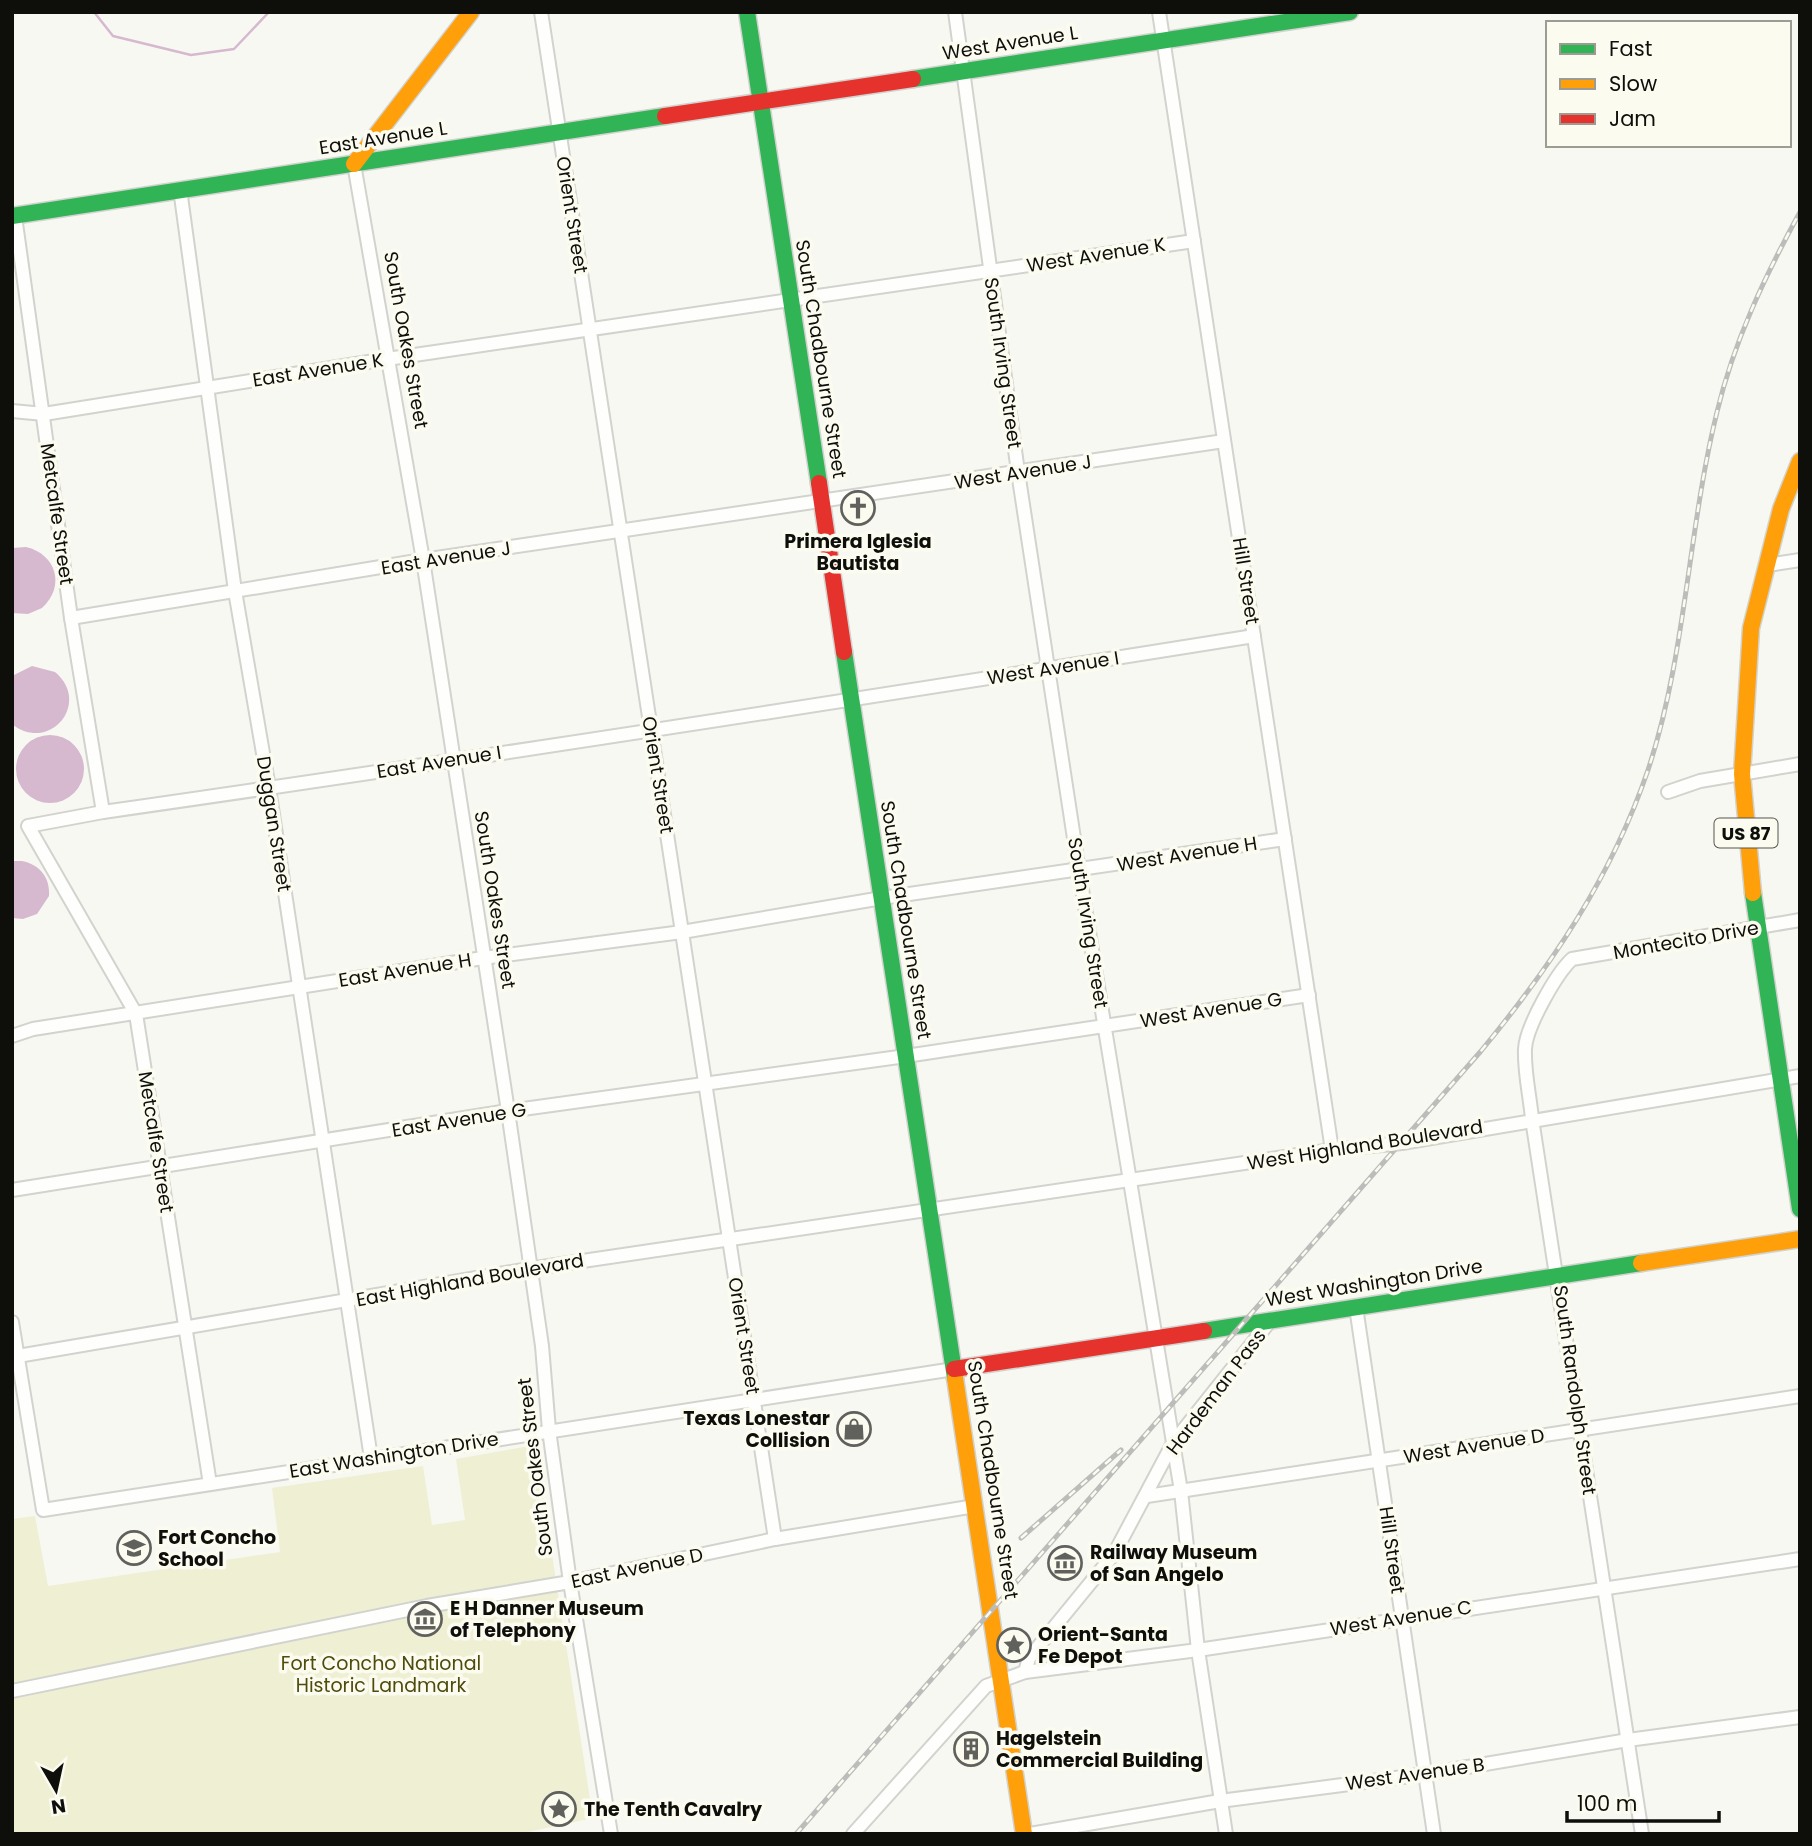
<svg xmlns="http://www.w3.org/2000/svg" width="1812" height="1846" viewBox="0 0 1812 1846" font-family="Poppins,sans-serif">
	<rect width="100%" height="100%" fill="#f8f8f3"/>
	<path fill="#efefd4" d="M535,1445L593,1818L519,1834H12V1519L35,1516L48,1586L280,1552L272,1488L423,1466L432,1525L465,1520L456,1459Z"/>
	<g fill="#d6b8cf">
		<path d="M26,547C56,554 66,586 42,608L28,614L12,613V548Z"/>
		<path d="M32,666L55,672C92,703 49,754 12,724V676Z"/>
		<circle cx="50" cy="769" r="34"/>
		<path d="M22,861C40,865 50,877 49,896L37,914L23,919L12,918V861Z"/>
	</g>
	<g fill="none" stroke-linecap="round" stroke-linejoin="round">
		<path stroke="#d6b8cf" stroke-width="2.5" d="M94,12L113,36L191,55L234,49L269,12"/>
		<g stroke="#d2d2ce" stroke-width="16">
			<g id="street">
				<path d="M541,12L775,1539"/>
				<path d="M955,12L1018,472L1079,871L1181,1491L1198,1650L1226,1834"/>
				<path d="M1159,12L1332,1150"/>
				<path d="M354,164L423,560L508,1111L542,1346L549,1430L570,1582L611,1834"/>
				<path d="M180,189L235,591L269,788L371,1458"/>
				<path d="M15,216L71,618L103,812"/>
				<path d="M12,411L44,414L387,359L1194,241"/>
				<path d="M1768,565L1800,560"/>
				<path d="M71,618L423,560L1224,441"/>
				<path d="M1668,792L1700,781L1800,764"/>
				<path d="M12,1036L33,1029L483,958L682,932L882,898L1285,839"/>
				<path d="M12,1190L508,1111L906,1056L1309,995"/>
				<path d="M1356,1307L1434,1834"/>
				<path d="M12,1322L43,1510L954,1369"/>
				<path d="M12,1357L529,1269L1332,1150L1402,1143L1800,1076"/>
				<path d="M210,1484L136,1014L28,826L103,812C487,757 871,697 1254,636"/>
				<path d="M1147,1496L1800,1396"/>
				<path d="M1025,1672L1029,1658L1114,1554L1173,1443L1270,1321"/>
				<path d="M12,1691L427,1606L570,1582L775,1539L975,1506"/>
				<path d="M853,1834L986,1686L1025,1672L1198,1650L1800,1559"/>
				<path d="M1030,1834L1220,1801L1426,1774L1628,1740L1800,1717"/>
				<path d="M1642,1834L1532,1119C1530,1096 1524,1072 1525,1049C1526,1027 1556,974 1572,959L1800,920"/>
			</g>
		</g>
		<g stroke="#d2d2ce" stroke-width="19">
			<g id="fast">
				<path d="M747,12L819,483"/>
				<path d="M913,79L1350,12"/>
				<path d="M12,216L665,116"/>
				<path d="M844,652L955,1378"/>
				<path d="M1753,893L1800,1209"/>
				<path d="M1204,1331L1641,1263"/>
			</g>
		</g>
		<g stroke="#d2d2ce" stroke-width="19">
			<g id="slow">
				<path d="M354,164L471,12"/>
				<path d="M1753,893L1742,774L1751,628L1781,509L1800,461"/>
				<path d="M1641,1263L1800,1239"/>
				<path d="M955,1378L1024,1834"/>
			</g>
		</g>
		<g stroke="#d2d2ce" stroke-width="19">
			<g id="jam">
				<path d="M665,116L913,79"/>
				<path d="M819,483L844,652"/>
				<path d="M954,1369L1204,1331"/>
			</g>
		</g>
		<use href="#street" stroke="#fefefd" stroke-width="12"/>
		<use href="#fast" stroke="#30b455" stroke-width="16"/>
		<use href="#slow" stroke="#ff9f0a" stroke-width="16"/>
		<use href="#jam" stroke="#e5322d" stroke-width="16"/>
		<g stroke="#bcbcba" stroke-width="5">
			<g id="rail">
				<path d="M1021,1538L1121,1450"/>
				<path d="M796,1834L1481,1051C1552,965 1612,876 1648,770C1686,656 1688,529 1717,412C1734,341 1765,276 1800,212"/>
			</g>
		</g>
		<use href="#rail" stroke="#fbfbf0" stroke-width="2.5" stroke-dasharray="8" stroke-linecap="butt"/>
	</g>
	<defs>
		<g id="church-ring" transform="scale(1.75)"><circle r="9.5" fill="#fbfbf0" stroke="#60605c" stroke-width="1.5"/><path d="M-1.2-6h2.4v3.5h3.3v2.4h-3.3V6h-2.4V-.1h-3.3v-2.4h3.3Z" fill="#60605c"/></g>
		<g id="shop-ring" transform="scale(1.75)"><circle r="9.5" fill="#fbfbf0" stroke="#60605c" stroke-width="1.5"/><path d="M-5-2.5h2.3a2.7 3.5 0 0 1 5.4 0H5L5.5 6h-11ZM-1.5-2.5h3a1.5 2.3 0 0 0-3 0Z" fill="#60605c"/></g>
		<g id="school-ring" transform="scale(1.75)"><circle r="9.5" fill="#fbfbf0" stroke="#60605c" stroke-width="1.5"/><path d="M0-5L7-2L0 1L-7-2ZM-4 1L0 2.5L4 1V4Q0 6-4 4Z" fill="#60605c"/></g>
		<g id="museum-ring" transform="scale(1.75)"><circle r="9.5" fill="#fbfbf0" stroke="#60605c" stroke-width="1.5"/><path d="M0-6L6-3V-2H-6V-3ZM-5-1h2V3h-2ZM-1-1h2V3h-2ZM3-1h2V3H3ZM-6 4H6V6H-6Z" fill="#60605c"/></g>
		<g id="sight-ring" transform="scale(1.75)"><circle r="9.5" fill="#fbfbf0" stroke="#60605c" stroke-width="1.5"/><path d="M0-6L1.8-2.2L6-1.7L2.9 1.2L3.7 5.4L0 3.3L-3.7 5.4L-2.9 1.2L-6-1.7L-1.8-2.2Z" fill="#60605c"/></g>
		<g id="building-ring" transform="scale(1.75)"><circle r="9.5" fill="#fbfbf0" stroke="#60605c" stroke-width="1.5"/><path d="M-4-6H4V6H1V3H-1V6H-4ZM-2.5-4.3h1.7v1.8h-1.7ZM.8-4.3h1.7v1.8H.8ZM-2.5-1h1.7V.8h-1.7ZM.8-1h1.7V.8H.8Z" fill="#60605c"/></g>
	</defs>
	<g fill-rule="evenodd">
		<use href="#church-ring" x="858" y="508"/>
		<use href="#shop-ring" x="854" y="1429"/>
		<use href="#school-ring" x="134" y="1548"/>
		<use href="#museum-ring" x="1065" y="1563"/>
		<use href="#museum-ring" x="425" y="1619"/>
		<use href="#sight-ring" x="1014" y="1645"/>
		<use href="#building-ring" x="971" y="1749"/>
		<use href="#sight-ring" x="559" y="1809"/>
	</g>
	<g text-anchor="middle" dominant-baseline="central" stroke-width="7" stroke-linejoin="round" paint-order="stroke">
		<rect fill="#fbfbf0" stroke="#555550" stroke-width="2" x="1714.5" y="818.5" width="63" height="29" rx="5"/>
		<g font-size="18" font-weight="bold" fill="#0e0e0b">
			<text x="1746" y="833">US 87</text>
		</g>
		<g font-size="19" fill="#0e0e0b" stroke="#fbfbf0">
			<text transform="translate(1010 43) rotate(-9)">West Avenue L</text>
			<text transform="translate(383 138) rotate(-9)">East Avenue L</text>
			<text transform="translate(572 215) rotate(81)">Orient Street</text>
			<text transform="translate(1096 255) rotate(-9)">West Avenue K</text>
			<text transform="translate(406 340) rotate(80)">South Oakes Street</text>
			<text transform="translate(821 359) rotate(81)">South Chadbourne Street</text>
			<text transform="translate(1003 363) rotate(82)">South Irving Street</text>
			<text transform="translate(318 370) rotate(-9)">East Avenue K</text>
			<text transform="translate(1023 472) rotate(-9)">West Avenue J</text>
			<text transform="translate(57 514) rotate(82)">Metcalfe Street</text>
			<text transform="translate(446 558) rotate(-9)">East Avenue J</text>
			<text transform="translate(1246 581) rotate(81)">Hill Street</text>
			<text transform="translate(1053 668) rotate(-9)">West Avenue I</text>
			<text transform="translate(439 762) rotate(-9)">East Avenue I</text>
			<text transform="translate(658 775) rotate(81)">Orient Street</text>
			<text transform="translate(274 824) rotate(81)">Duggan Street</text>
			<text transform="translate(1187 854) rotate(-9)">West Avenue H</text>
			<text transform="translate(495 900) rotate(81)">South Oakes Street</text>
			<text transform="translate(906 920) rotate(81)">South Chadbourne Street</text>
			<text transform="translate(1088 923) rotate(81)">South Irving Street</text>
			<text transform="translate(1686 940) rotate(-10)">Montecito Drive</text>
			<text transform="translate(405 970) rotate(-9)">East Avenue H</text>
			<text transform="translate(1211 1010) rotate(-9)">West Avenue G</text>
			<text transform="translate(459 1120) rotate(-9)">East Avenue G</text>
			<text transform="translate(156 1142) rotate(81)">Metcalfe Street</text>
			<text transform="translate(1365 1145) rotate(-9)">West Highland Boulevard</text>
			<text transform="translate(470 1280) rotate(-10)">East Highland Boulevard</text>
			<text transform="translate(1374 1283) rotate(-9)">West Washington Drive</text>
			<text transform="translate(744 1336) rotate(81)">Orient Street</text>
			<text transform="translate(1575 1390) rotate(82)">South Randolph Street</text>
			<text transform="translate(1216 1392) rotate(-53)">Hardeman Pass</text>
			<text transform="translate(1474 1446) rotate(-9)">West Avenue D</text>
			<text transform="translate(394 1455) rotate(-9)">East Washington Drive</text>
			<text transform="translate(535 1467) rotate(-97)">South Oakes Street</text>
			<text transform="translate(993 1480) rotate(81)">South Chadbourne Street</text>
			<text transform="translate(1392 1550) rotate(82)">Hill Street</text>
			<text transform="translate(637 1568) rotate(-12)">East Avenue D</text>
			<text transform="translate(1401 1618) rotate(-9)">West Avenue C</text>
			<text transform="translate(1415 1774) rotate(-8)">West Avenue B</text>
		</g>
		<g font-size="19" font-weight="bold" fill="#0e0e0b" stroke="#fbfbf0" text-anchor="start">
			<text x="858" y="541" text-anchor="middle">Primera Iglesia<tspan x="858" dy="22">Bautista</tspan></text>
			<text x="830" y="1418" text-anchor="end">Texas Lonestar<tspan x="830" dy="22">Collision</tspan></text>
			<text x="158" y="1537">Fort Concho<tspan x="158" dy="22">School</tspan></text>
			<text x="1090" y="1552">Railway Museum<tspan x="1090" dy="22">of San Angelo</tspan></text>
			<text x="450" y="1608">E H Danner Museum<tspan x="450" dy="22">of Telephony</tspan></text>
			<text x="1038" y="1634">Orient-Santa<tspan x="1038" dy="22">Fe Depot</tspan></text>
			<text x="996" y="1738">Hagelstein<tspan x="996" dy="22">Commercial Building</tspan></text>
			<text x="584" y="1809">The Tenth Cavalry</text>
		</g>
		<g font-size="19" fill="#4f4b0c" stroke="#fbfbf0">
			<text x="381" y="1663">Fort Concho National<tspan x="381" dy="22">Historic Landmark</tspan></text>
		</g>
	</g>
	<rect width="1812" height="1846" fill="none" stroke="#0e0e0b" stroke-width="28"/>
	<rect x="1546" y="21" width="245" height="126" fill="#fbfbf0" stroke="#9c9c94" stroke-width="2"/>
	<rect x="1560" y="44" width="35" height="10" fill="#30b455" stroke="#9c9c94" stroke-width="2"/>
	<text x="1609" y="56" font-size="21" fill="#0e0e0b">Fast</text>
	<rect x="1560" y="79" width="35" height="10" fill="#ff9f0a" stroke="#9c9c94" stroke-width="2"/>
	<text x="1609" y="91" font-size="21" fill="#0e0e0b">Slow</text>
	<rect x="1560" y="114" width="35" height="10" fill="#e5322d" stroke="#9c9c94" stroke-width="2"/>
	<text x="1609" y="126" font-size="21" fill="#0e0e0b">Jam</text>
	<g transform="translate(56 1790) rotate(171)" stroke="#fbfbf0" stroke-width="5" paint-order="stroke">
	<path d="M0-5L12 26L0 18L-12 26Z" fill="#0e0e0b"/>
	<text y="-10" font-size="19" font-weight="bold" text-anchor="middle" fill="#0e0e0b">N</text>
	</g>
	<path d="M1567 1811v10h152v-10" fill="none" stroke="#0e0e0b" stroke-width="3.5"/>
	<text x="1577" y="1811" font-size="21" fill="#0e0e0b" stroke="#fbfbf0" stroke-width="5" paint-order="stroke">100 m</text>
</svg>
